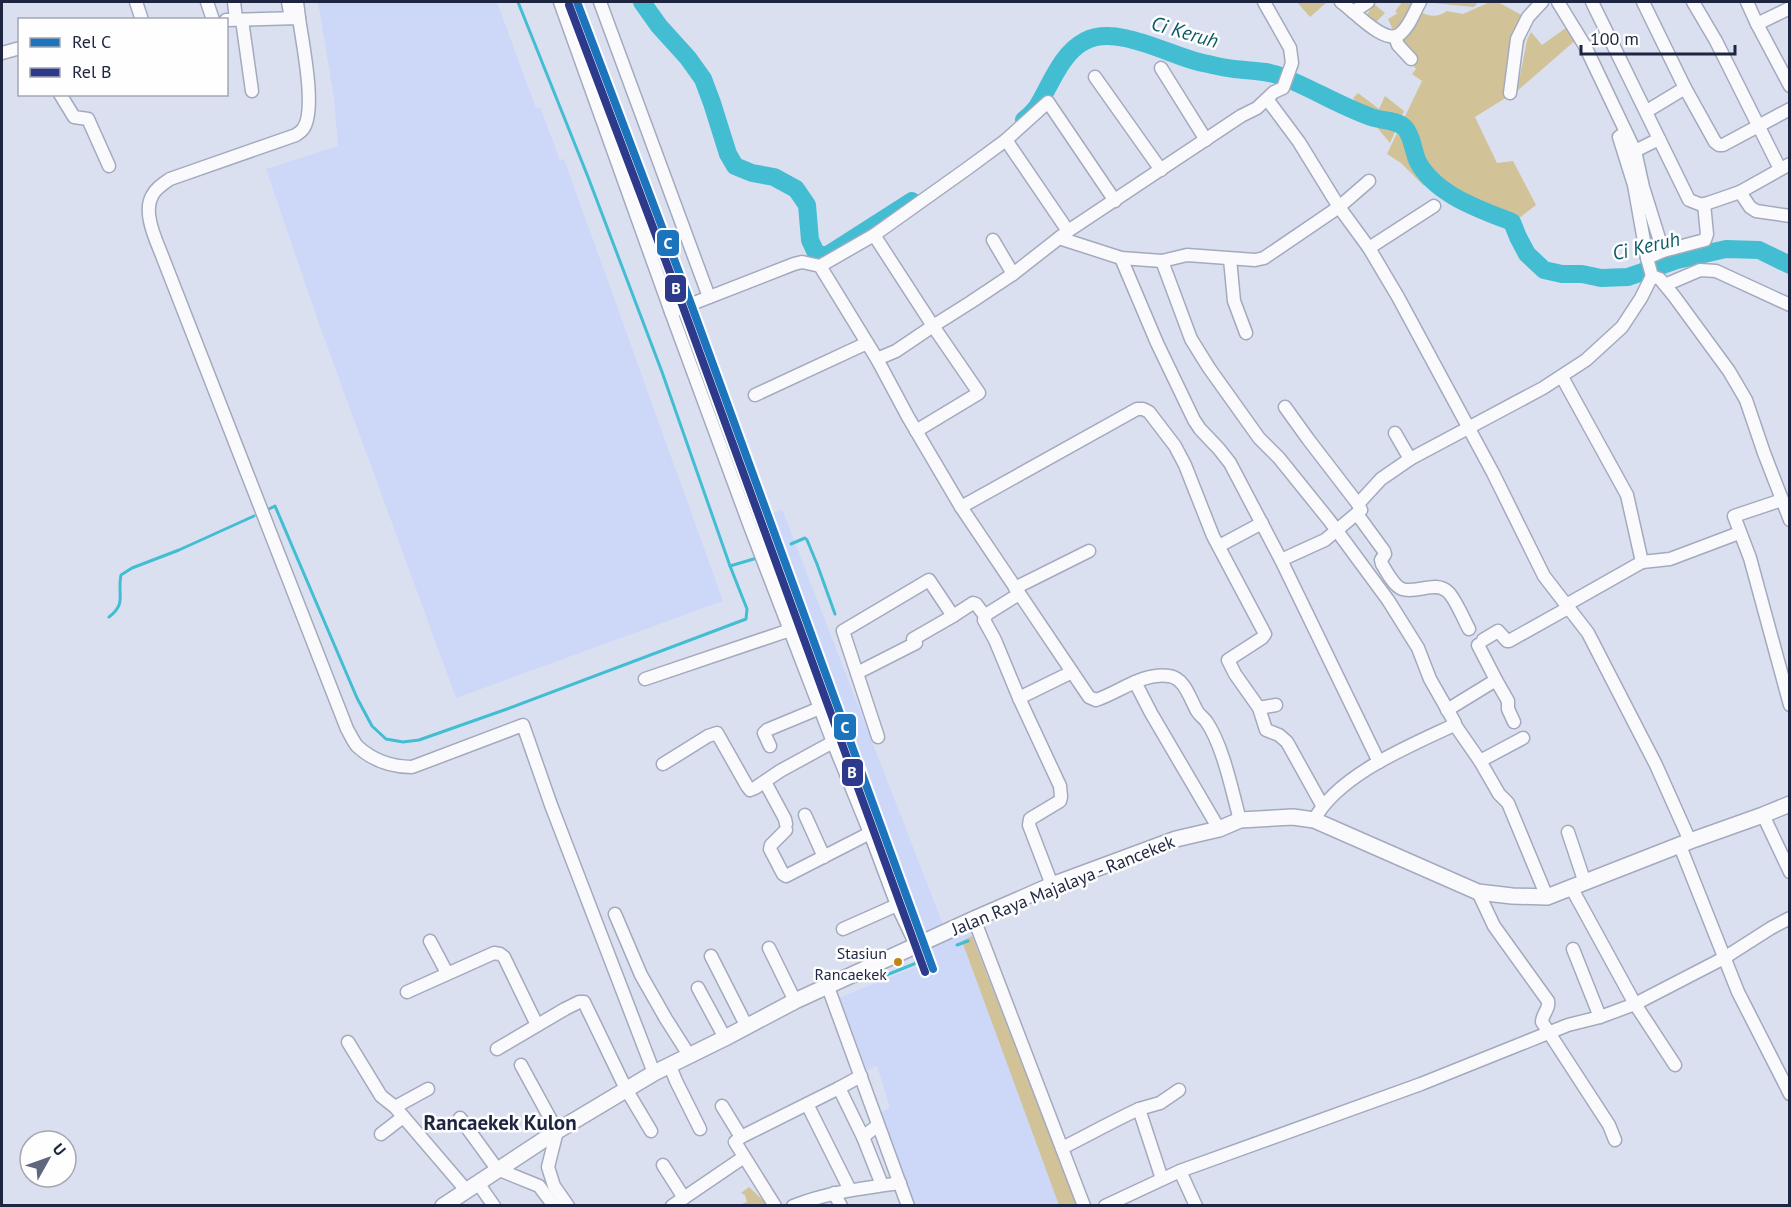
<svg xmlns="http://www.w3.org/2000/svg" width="1791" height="1207" viewBox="0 0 1791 1207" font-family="'PT Sans',sans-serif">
	<rect width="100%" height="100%" fill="#dbe0f1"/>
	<g fill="#cdd7f8">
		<path d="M318,2H497L536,108L540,107L560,160L564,159L723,601L456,698L319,324L266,169L338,146L334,99Z"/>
		<path d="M782,509L949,940L973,932L1079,1205H913L879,1113L890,1108L877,1066L867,1070L839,998L925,963L761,518Z"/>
	</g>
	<g fill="#d1c297">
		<path d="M1297,2H1327L1310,17Z"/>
		<path d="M1402,2H1410C1421,14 1432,21 1447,11L1463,14L1490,2H1498L1530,20L1512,94L1475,117L1497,163L1513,161L1536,205L1506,228L1451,194L1423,185L1401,163L1387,154L1422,81L1412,74L1416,69L1391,39L1394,32L1388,19L1398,13L1395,12Z"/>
		<path d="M1433,2H1478L1474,7L1433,3Z"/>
		<path d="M1374,4L1385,13L1374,24L1366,16Z"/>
		<path d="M1567,27L1577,39L1517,91L1527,40L1531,32L1542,45Z"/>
		<path d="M1358,93L1379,109L1385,96L1404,111L1390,143L1353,98Z"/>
		<path d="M972,936L1077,1205H1059L962,941Z"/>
		<path d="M749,1187L768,1205H744L742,1204L747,1202L745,1195L741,1193Z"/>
	</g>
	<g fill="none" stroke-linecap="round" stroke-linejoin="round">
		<g stroke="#42bdd2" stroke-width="3">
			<path d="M269,509L275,506L357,698L372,726L386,739L403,742L419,740L507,709L746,619L747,609L730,566L662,372L588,177L518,2"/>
			<path d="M791,544L805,538L807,540L817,564L835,614"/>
			<path d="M768,552L776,550"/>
			<path d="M730,566L757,558"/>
			<path d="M109,617C127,603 117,595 121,575L132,568L179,550L254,516"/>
			<path d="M957,945L968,941"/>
			<path d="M884,976L914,964L923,957"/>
		</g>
		<g stroke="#42bdd2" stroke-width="18">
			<path d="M642,2L659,26L688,58L703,79L712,103L728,154L735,166L752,173L774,177L796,189L807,205L810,240L816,253L826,256L912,201"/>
			<path d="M1024,120C1029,116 1033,112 1037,107C1050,86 1061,53 1085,41C1117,24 1170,56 1203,63C1213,65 1224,68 1234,69C1251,71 1267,70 1283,77C1313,89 1340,106 1371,117C1381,121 1396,119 1405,128C1413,137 1413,152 1418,162C1436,195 1479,209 1512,222L1518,237L1527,254L1544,270L1562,274H1582L1601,278L1628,277L1677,260L1726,249L1759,250L1790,265"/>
		</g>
		<g stroke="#a4aabe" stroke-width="15">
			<g id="minor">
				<path d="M136,2L142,20"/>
				<path d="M207,2L213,20"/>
				<path d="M234,2L236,19"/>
				<path d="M288,2L291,18"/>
				<path d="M297,2L299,18"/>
				<path d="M560,2L671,312L751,529L833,742L870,833L897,905L916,945"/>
				<path d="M600,2L709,297"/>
				<path d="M1341,2C1353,10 1385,46 1400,34C1410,26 1414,12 1420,2"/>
				<path d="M1558,2L1585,46L1635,151L1643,187L1663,251"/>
				<path d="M1592,2L1689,200L1702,205L1717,200L1740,192L1790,164"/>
				<path d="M1643,2L1685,88L1715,142L1719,145H1723L1790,109"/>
				<path d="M1693,2L1716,41L1780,169"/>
				<path d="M1747,2L1757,24L1790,86"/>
				<path d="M1353,12L1368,2"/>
				<path d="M226,20L299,18C302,41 317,111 303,129C301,132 298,133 296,135L170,179C163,184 155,189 152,196C143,212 155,238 161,253L347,729C350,734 353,741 357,746C372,760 392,767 412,767L523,725L551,805L654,1073"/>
				<path d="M242,20L252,91"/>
				<path d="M1757,24L1790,8"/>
				<path d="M1395,37L1398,45L1411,59"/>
				<path d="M2,53L20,48"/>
				<path d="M1161,68L1206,140"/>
				<path d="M1095,77L1161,170"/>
				<path d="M1510,93L1517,39L1528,17L1542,2"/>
				<path d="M60,94L74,117L88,119L109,166"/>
				<path d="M1267,99L1299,142L1339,207L1369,248L1398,297L1493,473L1544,576L1588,633L1656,765L1690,841"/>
				<path d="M1647,111L1685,88"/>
				<path d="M1625,133L1619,137L1634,185L1647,258"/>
				<path d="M1006,140L1068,231"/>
				<path d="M1635,151L1659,139"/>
				<path d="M1740,192L1750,207L1756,211L1790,216"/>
				<path d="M1704,204L1707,234L1705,240L1663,251L1647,258L1652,276L1660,279L1674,296L1729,371L1746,400L1764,453L1790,520"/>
				<path d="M874,235L933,326L979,393L916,431"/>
				<path d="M1059,238L1121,258L1162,261L1187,255L1255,260L1264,258L1339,207L1369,181"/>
				<path d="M993,240L1013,274"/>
				<path d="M1369,248L1434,206"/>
				<path d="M1121,258L1157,343L1194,420L1200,429L1219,449L1230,463L1281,560L1379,762"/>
				<path d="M1230,259L1234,301L1246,333"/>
				<path d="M1162,261L1191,339L1209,368L1259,438L1279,458L1329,520L1388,600L1418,648L1430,679L1455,723L1454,725C1409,746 1338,775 1314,820"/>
				<path d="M820,266L874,235L968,168L1006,140L1048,102L1115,201"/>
				<path d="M1665,285L1700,270L1716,271L1790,305"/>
				<path d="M671,312L794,264L802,262L820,266L877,359L908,417L961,507L1089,697L1096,700C1120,692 1143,672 1169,676C1185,678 1190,699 1197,711C1199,715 1203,717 1206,721C1223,745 1232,791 1240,820"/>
				<path d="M877,359L896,351L933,326L971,302L1013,274L1068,231L1241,116L1257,108L1274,92L1283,88L1292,63L1290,48L1264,2"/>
				<path d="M1562,377L1627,495L1642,562L1566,605"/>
				<path d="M755,395L867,343"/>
				<path d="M1285,407L1308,439L1358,504"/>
				<path d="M1395,433L1410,459"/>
				<path d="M1782,500L1734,516L1750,558L1790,705"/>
				<path d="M961,507L1137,409H1143L1149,412L1175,446L1185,465L1213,536L1265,634L1262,638L1228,660L1235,674L1259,708L1266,730L1279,735L1287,742L1322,805"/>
				<path d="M1357,514L1384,551L1385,554L1381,560L1382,564C1386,571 1394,586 1402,589C1416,594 1436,580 1448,592C1455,598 1464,620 1469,629"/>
				<path d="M1219,546L1262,523"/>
				<path d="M1281,560L1325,540L1361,510L1358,504L1381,479L1410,459L1543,388L1586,360L1622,327L1641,298L1652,276"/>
				<path d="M1642,562L1670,559L1739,533"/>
				<path d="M1015,588L1089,551"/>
				<path d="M1019,594L987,614L984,620L995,640L1019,698L1060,786L1061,797L1060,801L1030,819L1029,825L1052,885"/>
				<path d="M1483,640L1498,631L1507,641H1509L1568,608"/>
				<path d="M1478,645L1496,680"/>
				<path d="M857,673L916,643L913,639L953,616"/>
				<path d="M645,679L790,630"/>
				<path d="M1135,682L1151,713L1219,829"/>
				<path d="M1019,698L1072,672"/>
				<path d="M1259,708L1276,705"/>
				<path d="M1447,710L1496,680L1508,701V709L1514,722"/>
				<path d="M1455,725L1480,761"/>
				<path d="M878,737L843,631L929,580L953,616L973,603L976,604L985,616"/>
				<path d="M1523,738L1480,761L1499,794L1508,803L1547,897"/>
				<path d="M770,746L764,733L767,730L820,708"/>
				<path d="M663,764L708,736L717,733L747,786L750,790L755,788L780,771L833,742"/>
				<path d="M765,782L785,819L786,824"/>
				<path d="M805,815L824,857"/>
				<path d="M1763,815L1790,872"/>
				<path d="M786,830L771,845L770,849L783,874L786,876L870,833"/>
				<path d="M1568,832L1585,883"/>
				<path d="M1680,846L1738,992L1790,1094"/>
				<path d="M1571,887L1635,1004L1675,1065"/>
				<path d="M1478,892L1494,926L1548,1001C1550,1009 1542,1014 1542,1022L1609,1125L1615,1140"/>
				<path d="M615,914L641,975L666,1019L689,1055"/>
				<path d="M974,919L1084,1206"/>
				<path d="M843,929L897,905"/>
				<path d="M430,941L447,973"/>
				<path d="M769,948L795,1001"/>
				<path d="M1573,949L1600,1017"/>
				<path d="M711,956L747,1027"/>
				<path d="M828,987L908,1206"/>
				<path d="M698,988L725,1038"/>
				<path d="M407,992L494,953L500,954L504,957L537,1025"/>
				<path d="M348,1042L381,1096L395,1107L466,1190"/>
				<path d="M497,1049L565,1009L579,1002H584L626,1089L651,1131"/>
				<path d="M521,1065L557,1131L548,1167L554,1186L568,1206"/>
				<path d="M670,1066L676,1081L700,1129"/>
				<path d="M839,1088L863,1137"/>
				<path d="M807,1104L850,1190"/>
				<path d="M722,1106L741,1137"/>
				<path d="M395,1107L428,1089"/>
				<path d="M460,1118L497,1169L539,1186L554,1206"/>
				<path d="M878,1125L863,1137L882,1185"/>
				<path d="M381,1134L403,1117"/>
				<path d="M1062,1148C1088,1135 1113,1121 1139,1109"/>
				<path d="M663,1165L684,1198"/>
				<path d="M1180,1171L1196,1206"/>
				<path d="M1162,1179L1139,1109L1160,1103L1179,1090"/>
				<path d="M478,1183L494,1206"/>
				<path d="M834,1193L841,1206"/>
				<path d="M672,1206L744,1157"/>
				<path d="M775,1206L735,1142L741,1137L839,1088L861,1076"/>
				<path d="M793,1206C828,1192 864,1188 900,1183"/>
				<path d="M1105,1206L1180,1171L1421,1084L1568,1025L1600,1017L1635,1004L1724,958L1771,928L1790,918"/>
			</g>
		</g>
		<g stroke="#a4aabe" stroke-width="18">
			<path id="major" d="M443,1206L557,1131L654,1073L725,1038L795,1001L974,919L1052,885L1176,839L1219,829L1240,820L1293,817L1314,820L1478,892L1512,896L1547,897L1690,841L1763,815L1790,804"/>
		</g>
		<use href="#minor" stroke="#fafafd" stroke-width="12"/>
		<use href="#major" stroke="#fafafd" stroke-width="15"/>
		<g stroke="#fefefe" stroke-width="12">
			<path id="rail-1" d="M577,2L691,304L933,969"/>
		</g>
		<g stroke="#fefefe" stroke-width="12">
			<path id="rail-2" d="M569,5L683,307L925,972"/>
		</g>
		<use href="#rail-1" stroke="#1c75bc" stroke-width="8"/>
		<use href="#rail-2" stroke="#2d398b" stroke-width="8"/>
	</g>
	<circle fill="#c18610" stroke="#fefefe" stroke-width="2" cx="898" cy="962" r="5"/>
	<g text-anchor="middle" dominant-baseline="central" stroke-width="5" stroke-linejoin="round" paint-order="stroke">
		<g font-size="16" fill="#1e2540" stroke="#fefefe" text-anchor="end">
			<text x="887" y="953">Stasiun<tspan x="887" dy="21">Rancaekek</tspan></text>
		</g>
		<g font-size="18" fill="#1e2540" stroke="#fefefe">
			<text transform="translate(1063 885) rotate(-22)">Jalan Raya Majalaya - Rancekek</text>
		</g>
		<g font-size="20" font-style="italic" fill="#085a66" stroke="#fefefe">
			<text transform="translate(1185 32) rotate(16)">Ci Keruh</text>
			<text transform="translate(1646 246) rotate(-13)">Ci Keruh</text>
		</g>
		<g font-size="21" font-weight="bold" fill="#1e2540" stroke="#fefefe">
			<text x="500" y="1122">Rancaekek Kulon</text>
		</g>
	</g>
	<g stroke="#fefefe" stroke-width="2">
		<rect x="656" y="229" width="24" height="28" rx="6" fill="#1c75bc"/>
		<rect x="664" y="274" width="23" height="29" rx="6" fill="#2d398b"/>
		<rect x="833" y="713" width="24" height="28" rx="6" fill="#1c75bc"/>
		<rect x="841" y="758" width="23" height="29" rx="6" fill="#2d398b"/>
	</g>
	<g font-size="16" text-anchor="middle" font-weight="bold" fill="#fff">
		<text x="668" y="249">C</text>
		<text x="676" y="294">B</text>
		<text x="845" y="733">C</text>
		<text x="852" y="778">B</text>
	</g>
	<rect width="1791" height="1207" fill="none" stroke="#1e2540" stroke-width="6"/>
	<rect x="18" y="18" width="210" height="78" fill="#fefefe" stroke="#a4a7b2" stroke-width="1.5"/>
	<rect x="30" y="38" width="30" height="9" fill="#1c75bc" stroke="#a4a7b2" stroke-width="1.5"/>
	<text x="72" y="48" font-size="18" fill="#1e2540">Rel C</text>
	<rect x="30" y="68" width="30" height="9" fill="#2d398b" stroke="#a4a7b2" stroke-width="1.5"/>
	<text x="72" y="78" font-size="18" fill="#1e2540">Rel B</text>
	<g transform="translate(48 1159) rotate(50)"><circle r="28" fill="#fefefe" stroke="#a4a7b2" stroke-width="1.5"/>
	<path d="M0-4.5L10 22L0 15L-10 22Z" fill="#60667e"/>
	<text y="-9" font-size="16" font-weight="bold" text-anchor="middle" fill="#1e2540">U</text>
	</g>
	<path d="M1581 45v9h154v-9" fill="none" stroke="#1e2540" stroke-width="3"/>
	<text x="1590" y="45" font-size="18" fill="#1e2540" stroke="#fefefe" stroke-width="4.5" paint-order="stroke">100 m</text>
</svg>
